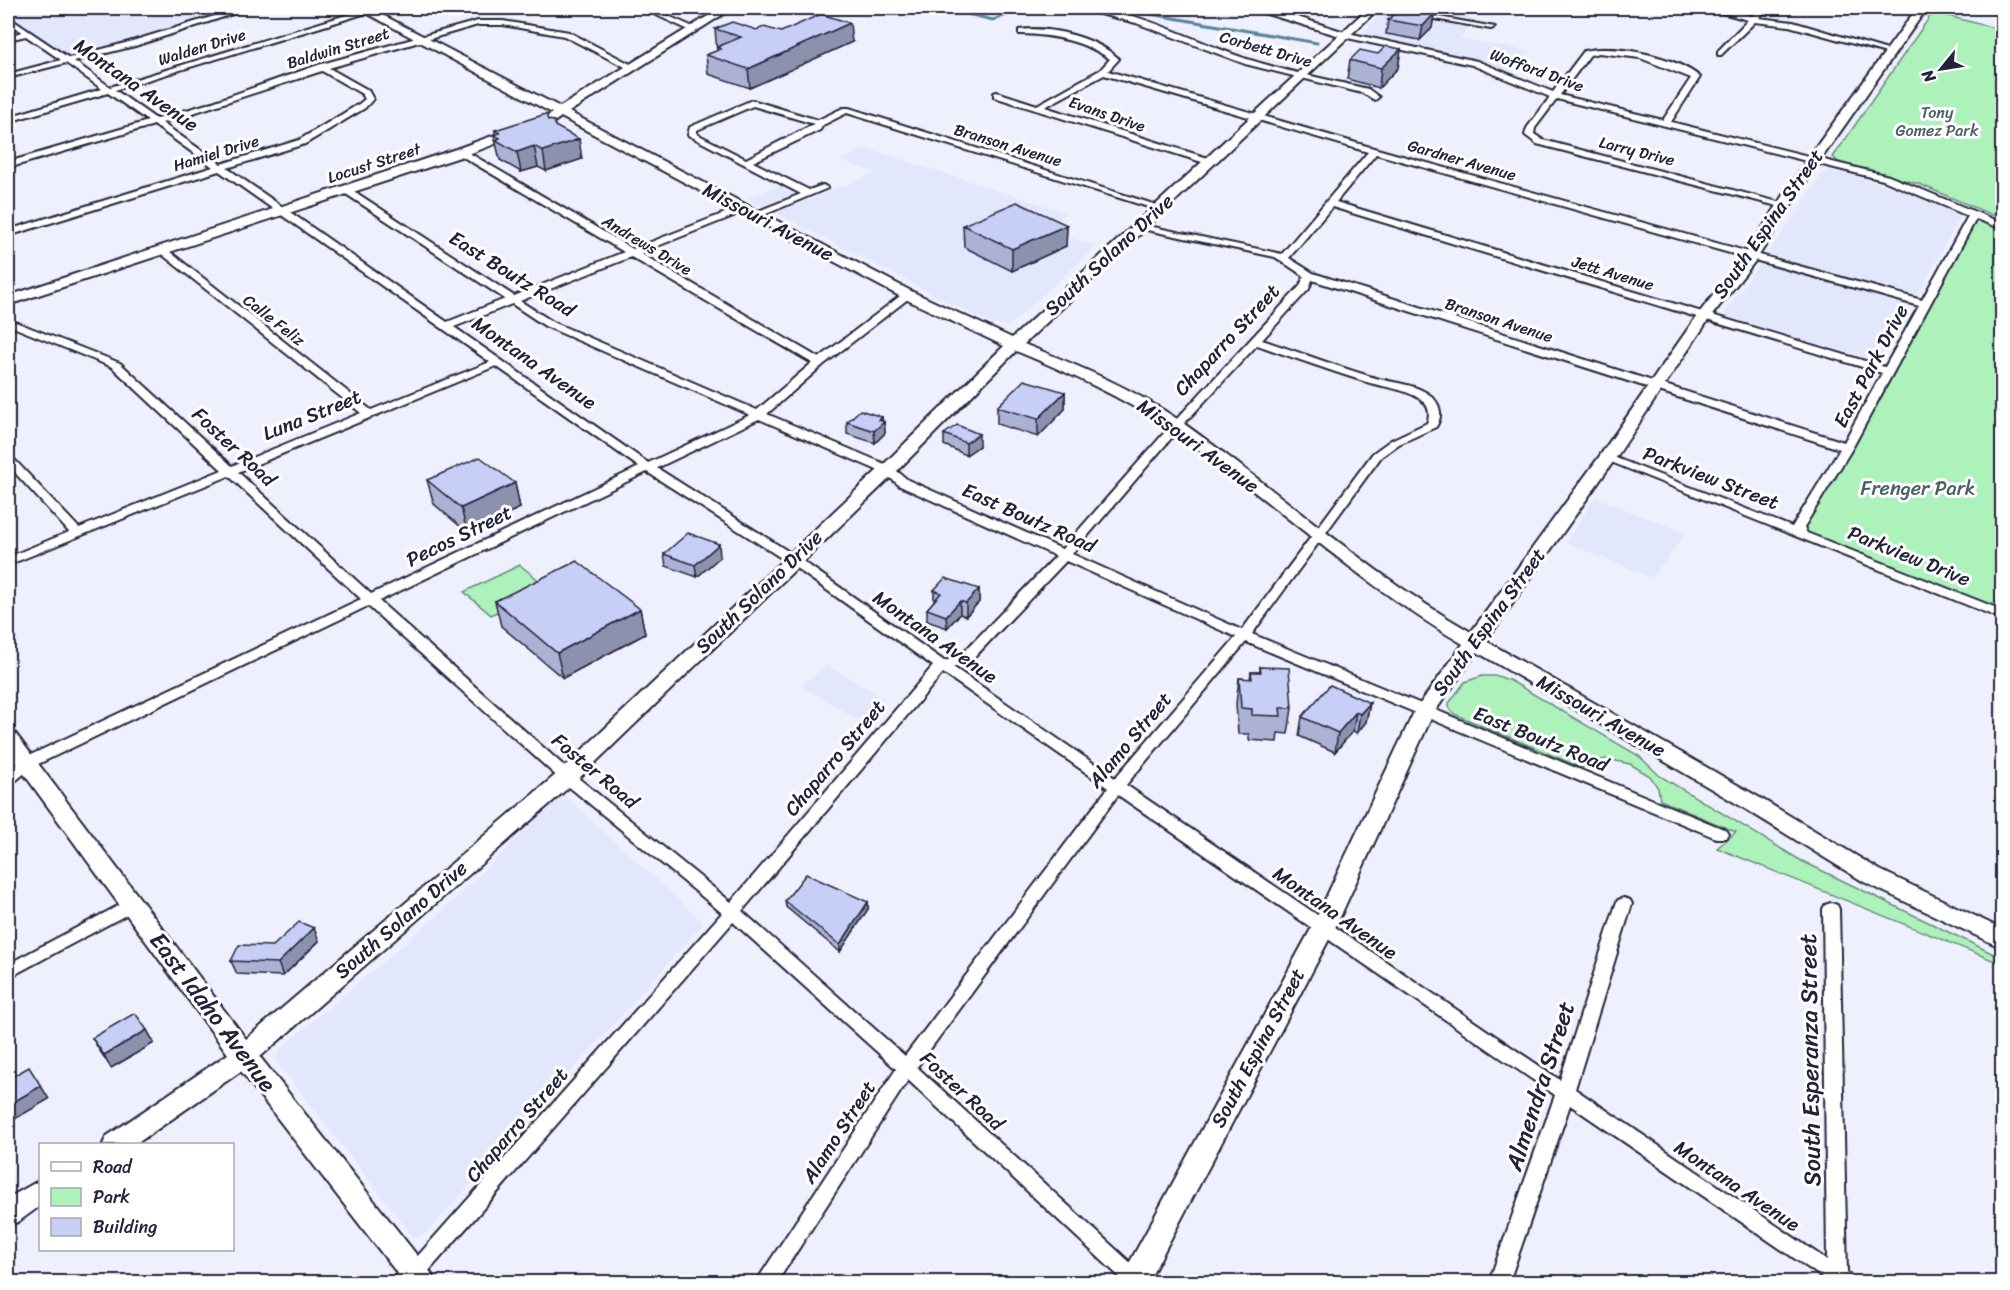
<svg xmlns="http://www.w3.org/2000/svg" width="2010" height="1290" viewBox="0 0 2010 1290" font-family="Sriracha,sans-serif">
	<rect width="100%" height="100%" fill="#eef1fd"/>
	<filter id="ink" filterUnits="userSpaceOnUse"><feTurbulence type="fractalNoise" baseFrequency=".0167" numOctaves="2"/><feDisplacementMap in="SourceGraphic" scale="12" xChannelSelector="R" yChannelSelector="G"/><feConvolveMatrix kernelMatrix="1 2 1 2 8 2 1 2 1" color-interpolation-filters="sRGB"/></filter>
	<g filter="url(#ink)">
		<g fill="#e3e7fb">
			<path d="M8,8H238L74,57L69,56L8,14Z"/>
			<path d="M1387,8H1479L1469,20L1474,21L1460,39L1530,51L1512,72L1453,54L1360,35Z"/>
			<path d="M866,148L1068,213L1045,229L1097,246L1016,320L1008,325H992L778,214L780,211L876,173L841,161Z"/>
			<path d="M1827,171L1846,173L1898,189L1961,216L1918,294L1910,295L1768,254L1822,174Z"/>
			<path d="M781,185L798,193L765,205H758L746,198Z"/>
			<path d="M1762,264L1906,305L1910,309L1879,361L1726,317L1725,312L1759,265Z"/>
			<path d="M1595,497L1686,533L1652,578L1566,543Z"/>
			<path d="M828,665L885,699L858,720L800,685Z"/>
			<path d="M563,794L704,923L427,1233L414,1238L275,1060L280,1049L437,916Z"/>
		</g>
		<g fill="#adf1bb" stroke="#688a7b" stroke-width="1.5">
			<path d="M1933,12L2002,30V216L1999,218L1919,184L1838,162L1833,157Z"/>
			<path d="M1974,214L2002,226V615L1801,534L1798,527Z"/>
			<path d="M520,565L547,587L491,615L464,592Z"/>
			<path d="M1482,676H1498L1511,681L1639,756L1660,776L1800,860L2002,958V964L1717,848L1736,832L1660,800L1658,788L1650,776L1630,764L1607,759L1592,762L1582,768L1454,714L1449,707V703L1465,682Z"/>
		</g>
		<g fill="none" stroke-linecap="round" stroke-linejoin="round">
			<g stroke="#59859d" stroke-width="3">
				<path d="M942,8L993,20L1025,8"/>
				<path d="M1116,8L1317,43"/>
			</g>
			<g stroke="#22223b" stroke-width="4">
				<g id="street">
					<path d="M241,8H251L135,46L74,61L110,87L366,9L373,11L115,90L156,119L207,104L318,65L478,21H503L569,32L636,67L629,69L564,36L503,25H478L329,68L368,90L373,99L365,108L305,144L227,168L447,322L505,299L343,192V188H349L514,296L624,252L458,154V150H464L633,249L740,207H746V211L640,253L819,358L904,293H912L913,295L823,365L767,414L892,467L908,480L1062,549L1172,424L1300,286L1304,276L1275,257L1142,229L1139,228V224L1282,254L1368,152L1104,75L1045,107L1211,159V163H1205L994,97V93L997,92L1037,105L1100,70L1110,59C1084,41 1054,35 1022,34H1019V30C1050,26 1096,37 1119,59L1108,71L1377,149L1922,300L1968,216L1883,180L1557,99L1535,128L1534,134L1543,140L1790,205L1785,208L1537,144L1525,135L1527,128L1550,97L1472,65L1343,37L1247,8H1259L1288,14L1348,33L1477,61L1553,92L1584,51C1616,44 1675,56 1700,77L1671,122L1889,176L2002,223V229L1976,219L1853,447L1804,527L1807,533L2002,610V619L1601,458L1607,454L1611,456L1792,527L1840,449L1312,280L1309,289L1262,340C1299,352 1335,366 1372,377C1391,383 1414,383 1430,395C1441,404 1443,416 1436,427L1399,444L1381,457L1252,634L1726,830L1729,834L1726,838H1716L1246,642L1126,785L1560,1080L1616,904L1618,900L1624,898L1630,900L1632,904L1575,1089L1827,1260L1823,909L1825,905L1831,903L1837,905L1839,909L1847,1273L1851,1276L1854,1282H1829L1570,1105L1509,1282H1489L1555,1095L1118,795L917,1067L1145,1276L1148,1282H1125L908,1080L777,1282H756L896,1069L733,922L421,1280L418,1282H392L395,1276L407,1268L722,913L562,781L368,606L32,767L13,783L8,784V771L22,759L361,599L229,476L8,565V557L69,532L8,465V456L12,457L79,528L222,470L112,367L8,325V319L120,363L232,466L361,413L159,252V248H165L371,410L490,362L219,171L8,236V230L213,167L154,125L8,168V162L148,121L108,93L8,122V117L102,89L66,63L8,78V74L61,60L26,36L8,40V36L22,32L8,22V17L69,58L129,42ZM1599,53L1640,58L1691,78L1663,120L1560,95L1590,55ZM322,71L362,94L365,99L359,104L299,140L221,164L162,123ZM1376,154L1919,306L1885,367L1336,202ZM1332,207L1882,373L1844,442L1313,273L1289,258ZM631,257L812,363L757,410L553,322L520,301ZM512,304L545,326L750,415L648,463L454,327ZM1257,345C1292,357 1327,370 1363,381C1381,387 1404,388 1420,399C1429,405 1431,413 1427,423L1391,440L1373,453L1242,630L1072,554L1180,428ZM496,366L639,467L371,594L238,472ZM759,419L884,473L900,486L1056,556L959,657L944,661L797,557L657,468ZM647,472L789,563L933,666L731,902L572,773L379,601ZM1066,561L1236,637L1115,778L953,667L969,663ZM943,673L1108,788L905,1056L742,911Z"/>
					<path d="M641,8H650L698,29L691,31Z"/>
					<path d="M1076,8C1124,3 1200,44 1247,59C1287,72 1328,79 1368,89L1379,97L1375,100L1362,93L1245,64L1136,23Z"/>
					<path d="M1373,8H1388L1495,27L1491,29Z"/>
					<path d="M1711,8H1721L1752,16L1760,8H1767L1759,18L1793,22L1894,52L1890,54L1789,26L1755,22L1721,55H1718V51L1748,20L1711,10Z"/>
					<path d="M752,100L818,120L843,108H849L1166,208L1158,210L847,113L823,125L820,130L753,162L809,190L823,185L828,188L759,217H753V213L801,194L688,135L690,127ZM753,106L814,124L746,159L697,134V130Z"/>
					<path d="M133,898L139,900L141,904L139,908L8,978V964Z"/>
				</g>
			</g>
			<g stroke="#22223b" stroke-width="4">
				<g id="secondary">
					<path d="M357,8H369L560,107L721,8H733L569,112L913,292L1012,338L1368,8H1379L1024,344C1079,366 1135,389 1183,423C1280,492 1368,573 1471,632L1599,457L1699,313L1745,255L1808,158L1917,8H1927L1819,162L1756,260L1709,319L1613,462L1486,641L1755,795L1880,870L2002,929V948L1864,882L1739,805L1477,652L1433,714L1335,928L1148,1282H1119L1312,927L1414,712L1463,644C1358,583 1270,498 1170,429C1122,397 1069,373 1016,351L894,474L575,782L260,1057L431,1273L435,1282H404L241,1071L136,1144H103L107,1136L228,1054L8,752V731L15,733L246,1039L559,772L882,466L1004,346L903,298L561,117L554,122H546L544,119L552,113Z"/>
					<path d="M520,126L526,130L524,133L466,155L8,305V296L456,149Z"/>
					<path d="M40,1180V1206L18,1222L8,1225V1198Z"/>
				</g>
			</g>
			<use href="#street" fill="#fff" fill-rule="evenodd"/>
			<use href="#secondary" fill="#fff" fill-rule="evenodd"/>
		</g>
		<g fill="#acb2d4" stroke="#22223b" stroke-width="1.5">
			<path d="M1434,14L1432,28L1420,40L1386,34L1388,20Z"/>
			<path d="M715,29L757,30L781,32L852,42L750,88L708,74L706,55L717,51Z"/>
			<path d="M1401,49L1398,68L1379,88L1347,79L1350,60Z"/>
			<path d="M548,120L555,126L582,159L546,171L538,167L521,172L500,160L494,135L495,134V130Z"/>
			<path d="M963,225H1067L1066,246L1012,271L964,247Z"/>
			<path d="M1065,392V409L1038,437L997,424V407Z"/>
			<path d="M882,417V421L884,422L885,433L875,443L847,434V422Z"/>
			<path d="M944,434L979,446L966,455L944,445Z"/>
			<path d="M427,480L515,483L520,508L467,532L434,504Z"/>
			<path d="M664,554L720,557L697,577L666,566Z"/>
			<path d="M979,589V602L966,616L960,614L947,628L927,621V609L934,601V590Z"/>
			<path d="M495,601L640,609L645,634L563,678L501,626Z"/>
			<path d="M1260,667L1292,708L1288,734L1278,733L1277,742L1249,740V734H1238L1236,704L1239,678L1250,679L1251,672H1260Z"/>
			<path d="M1370,703L1366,722L1357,733L1353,731L1335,752L1299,736L1302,717Z"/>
			<path d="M785,901L868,902V909L840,952L786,907Z"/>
			<path d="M314,928L319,941L283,976L237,974L231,961L273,946Z"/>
			<path d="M147,1030L154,1043L111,1068L100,1051L92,1038Z"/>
		</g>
		<g fill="#8c91ad" stroke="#22223b" stroke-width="1.5">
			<path d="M1434,14L1432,28L1420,40L1423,26Z"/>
			<path d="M850,23L852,42L750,88L748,69Z"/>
			<path d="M1401,49L1398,68L1379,88L1381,68Z"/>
			<path d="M579,139L582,159L546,171L543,151Z"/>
			<path d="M534,146L538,167L521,172L517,152Z"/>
			<path d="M1067,225L1066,246L1012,271V249Z"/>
			<path d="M1065,392V409L1038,437V419Z"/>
			<path d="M882,417L883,423L884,422L885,433L875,443L874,431L879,420Z"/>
			<path d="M979,434V446L966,455V443Z"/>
			<path d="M515,483L520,508L467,532L461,508Z"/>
			<path d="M719,544L720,557L697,577L695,565Z"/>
			<path d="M979,589V602L966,616V603Z"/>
			<path d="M960,601V614L947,628L946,616Z"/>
			<path d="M640,609L645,634L563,678L557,653Z"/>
			<path d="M1370,703L1366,722L1357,733L1360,714Z"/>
			<path d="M1356,712L1353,731L1335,752L1338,733Z"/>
			<path d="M868,902V909L840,952V945Z"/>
			<path d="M314,928L319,941L283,976L278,963Z"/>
			<path d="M147,1030L154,1043L111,1068L104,1055Z"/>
			<path d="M41,1086L49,1099L15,1119L8,1105Z"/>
		</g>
		<g fill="#c8cff7" stroke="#22223b" stroke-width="1.5">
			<path d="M1401,8L1434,14L1423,26L1388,20Z"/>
			<path d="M821,14L850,23L748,69L706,55L721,49L717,47L741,37L715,29L732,22L757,30L764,27L781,32Z"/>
			<path d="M1386,46L1401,49L1381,68L1350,60L1360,50L1378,54Z"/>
			<path d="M546,114L548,120L554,121L555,126L579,139L543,151L534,146L517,152L496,140L500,138L494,135L500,133L495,130Z"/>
			<path d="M1017,202L1067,225L1012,249L963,225Z"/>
			<path d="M1024,380L1065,392L1038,419L997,407Z"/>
			<path d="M860,410L882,417L879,420L884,422L874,431L847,422Z"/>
			<path d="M957,425L979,434L966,443L944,434Z"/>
			<path d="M480,457L515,483L461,508L427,480Z"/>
			<path d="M688,533L719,544L695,565L664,554Z"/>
			<path d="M577,561L640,609L557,653L495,601Z"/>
			<path d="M945,578L979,589L966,603L960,601L946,616L927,609L941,593L934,590Z"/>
			<path d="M1260,667L1289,668L1292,708H1280L1281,716L1252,715V709L1241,708L1239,678L1252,679L1251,672H1261Z"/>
			<path d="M1330,685L1370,703L1360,714L1356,712L1338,733L1302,717Z"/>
			<path d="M806,874L868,902L840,945L785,901Z"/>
			<path d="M299,922L314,928L278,963L231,961L239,945L273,946Z"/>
			<path d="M135,1013L147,1030L104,1055L92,1038Z"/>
			<path d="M29,1067L41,1086L8,1105V1079Z"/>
		</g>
	</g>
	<g text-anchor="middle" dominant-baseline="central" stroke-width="6" stroke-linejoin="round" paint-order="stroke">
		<g font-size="16" fill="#22223b" stroke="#fff">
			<text transform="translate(202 47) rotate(-17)">Walden Drive</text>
			<text transform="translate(338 48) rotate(-17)">Baldwin Street</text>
			<text transform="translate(1266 49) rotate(16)">Corbett Drive</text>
			<text transform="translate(1537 70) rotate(20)">Wofford Drive</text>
			<text transform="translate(1107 114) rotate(19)">Evans Drive</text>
			<text transform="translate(1008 145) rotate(17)">Branson Avenue</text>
			<text transform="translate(1637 151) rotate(14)">Larry Drive</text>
			<text transform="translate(216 153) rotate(-17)">Hamiel Drive</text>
			<text transform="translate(1462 160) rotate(16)">Gardner Avenue</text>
			<text transform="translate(374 163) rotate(-18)">Locust Street</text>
			<text transform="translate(647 245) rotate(31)">Andrews Drive</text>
			<text transform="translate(1613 273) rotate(17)">Jett Avenue</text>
			<text transform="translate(274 320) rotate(38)">Calle Feliz</text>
			<text transform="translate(1499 320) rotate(18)">Branson Avenue</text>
		</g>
		<g font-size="16" fill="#4c6061" stroke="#fff">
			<text x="1937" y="112">Tony<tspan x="1937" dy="18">Gomez Park</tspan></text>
		</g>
		<g font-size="20" fill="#22223b" stroke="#fff">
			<text transform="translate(136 85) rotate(35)">Montana Avenue</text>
			<text transform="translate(768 222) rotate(28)">Missouri Avenue</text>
			<text transform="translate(1768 224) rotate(-55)">South Espina Street</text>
			<text transform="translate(1109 255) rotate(-43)">South Solano Drive</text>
			<text transform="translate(512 274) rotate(32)">East Boutz Road</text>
			<text transform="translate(1227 340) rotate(-47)">Chaparro Street</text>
			<text transform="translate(534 363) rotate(35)">Montana Avenue</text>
			<text transform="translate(1871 366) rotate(-62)">East Park Drive</text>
			<text transform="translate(312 415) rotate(-22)">Luna Street</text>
			<text transform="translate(1198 446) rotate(36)">Missouri Avenue</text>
			<text transform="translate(234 447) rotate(43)">Foster Road</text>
			<text transform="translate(1711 478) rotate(21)">Parkview Street</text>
			<text transform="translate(1029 518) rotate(24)">East Boutz Road</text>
			<text transform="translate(459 536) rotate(-26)">Pecos Street</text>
			<text transform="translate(1909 556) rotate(22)">Parkview Drive</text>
			<text transform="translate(759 592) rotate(-44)">South Solano Drive</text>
			<text transform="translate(1489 622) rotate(-54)">South Espina Street</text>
			<text transform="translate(935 637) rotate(35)">Montana Avenue</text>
			<text transform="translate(1601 716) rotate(30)">Missouri Avenue</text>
			<text transform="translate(1541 739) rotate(22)">East Boutz Road</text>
			<text transform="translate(1130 740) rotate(-50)">Alamo Street</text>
			<text transform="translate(835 758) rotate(-50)">Chaparro Street</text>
			<text transform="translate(595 771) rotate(40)">Foster Road</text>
			<text transform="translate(1335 913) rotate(35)">Montana Avenue</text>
			<text transform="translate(401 920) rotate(-41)">South Solano Drive</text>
			<text transform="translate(1258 1048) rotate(-62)">South Espina Street</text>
			<text transform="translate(962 1091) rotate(43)">Foster Road</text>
			<text transform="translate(517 1125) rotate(-49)">Chaparro Street</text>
			<text transform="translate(839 1132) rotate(-57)">Alamo Street</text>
			<text transform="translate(1737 1186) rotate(34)">Montana Avenue</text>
		</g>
		<g font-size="20" fill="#4c6061" stroke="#fff">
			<text x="1918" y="488">Frenger Park</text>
		</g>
		<g font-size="24" fill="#22223b" stroke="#fff">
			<text transform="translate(213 1012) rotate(53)">East Idaho Avenue</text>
			<text transform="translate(1810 1060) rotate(-91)">South Esperanza Street</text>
			<text transform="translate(1540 1086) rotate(-72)">Almendra Street</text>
		</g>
	</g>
	<rect width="2010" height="1290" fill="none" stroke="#fff" stroke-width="30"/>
	<rect x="15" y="15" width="1980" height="1260" fill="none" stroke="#22223b" stroke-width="2" filter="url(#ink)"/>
	<rect x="39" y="1143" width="195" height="108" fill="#ffffff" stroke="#a7a7b1" stroke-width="1.5"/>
	<rect x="51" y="1162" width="30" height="9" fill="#ffffff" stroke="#a7a7b1" stroke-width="1.5"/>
	<text x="93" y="1173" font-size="18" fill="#22223b">Road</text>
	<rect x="51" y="1188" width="30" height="18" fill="#adf1bb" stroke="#a7a7b1" stroke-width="1.5"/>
	<text x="93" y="1203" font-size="18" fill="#22223b">Park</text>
	<rect x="51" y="1218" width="30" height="18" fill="#c8cff7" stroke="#a7a7b1" stroke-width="1.5"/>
	<text x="93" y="1233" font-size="18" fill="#22223b">Building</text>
	<g transform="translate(1941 69) rotate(240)" stroke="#ffffff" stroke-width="4.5" paint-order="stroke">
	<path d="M0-4.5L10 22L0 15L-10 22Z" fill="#22223b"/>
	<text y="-9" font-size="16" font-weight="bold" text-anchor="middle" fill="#22223b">N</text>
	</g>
</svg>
